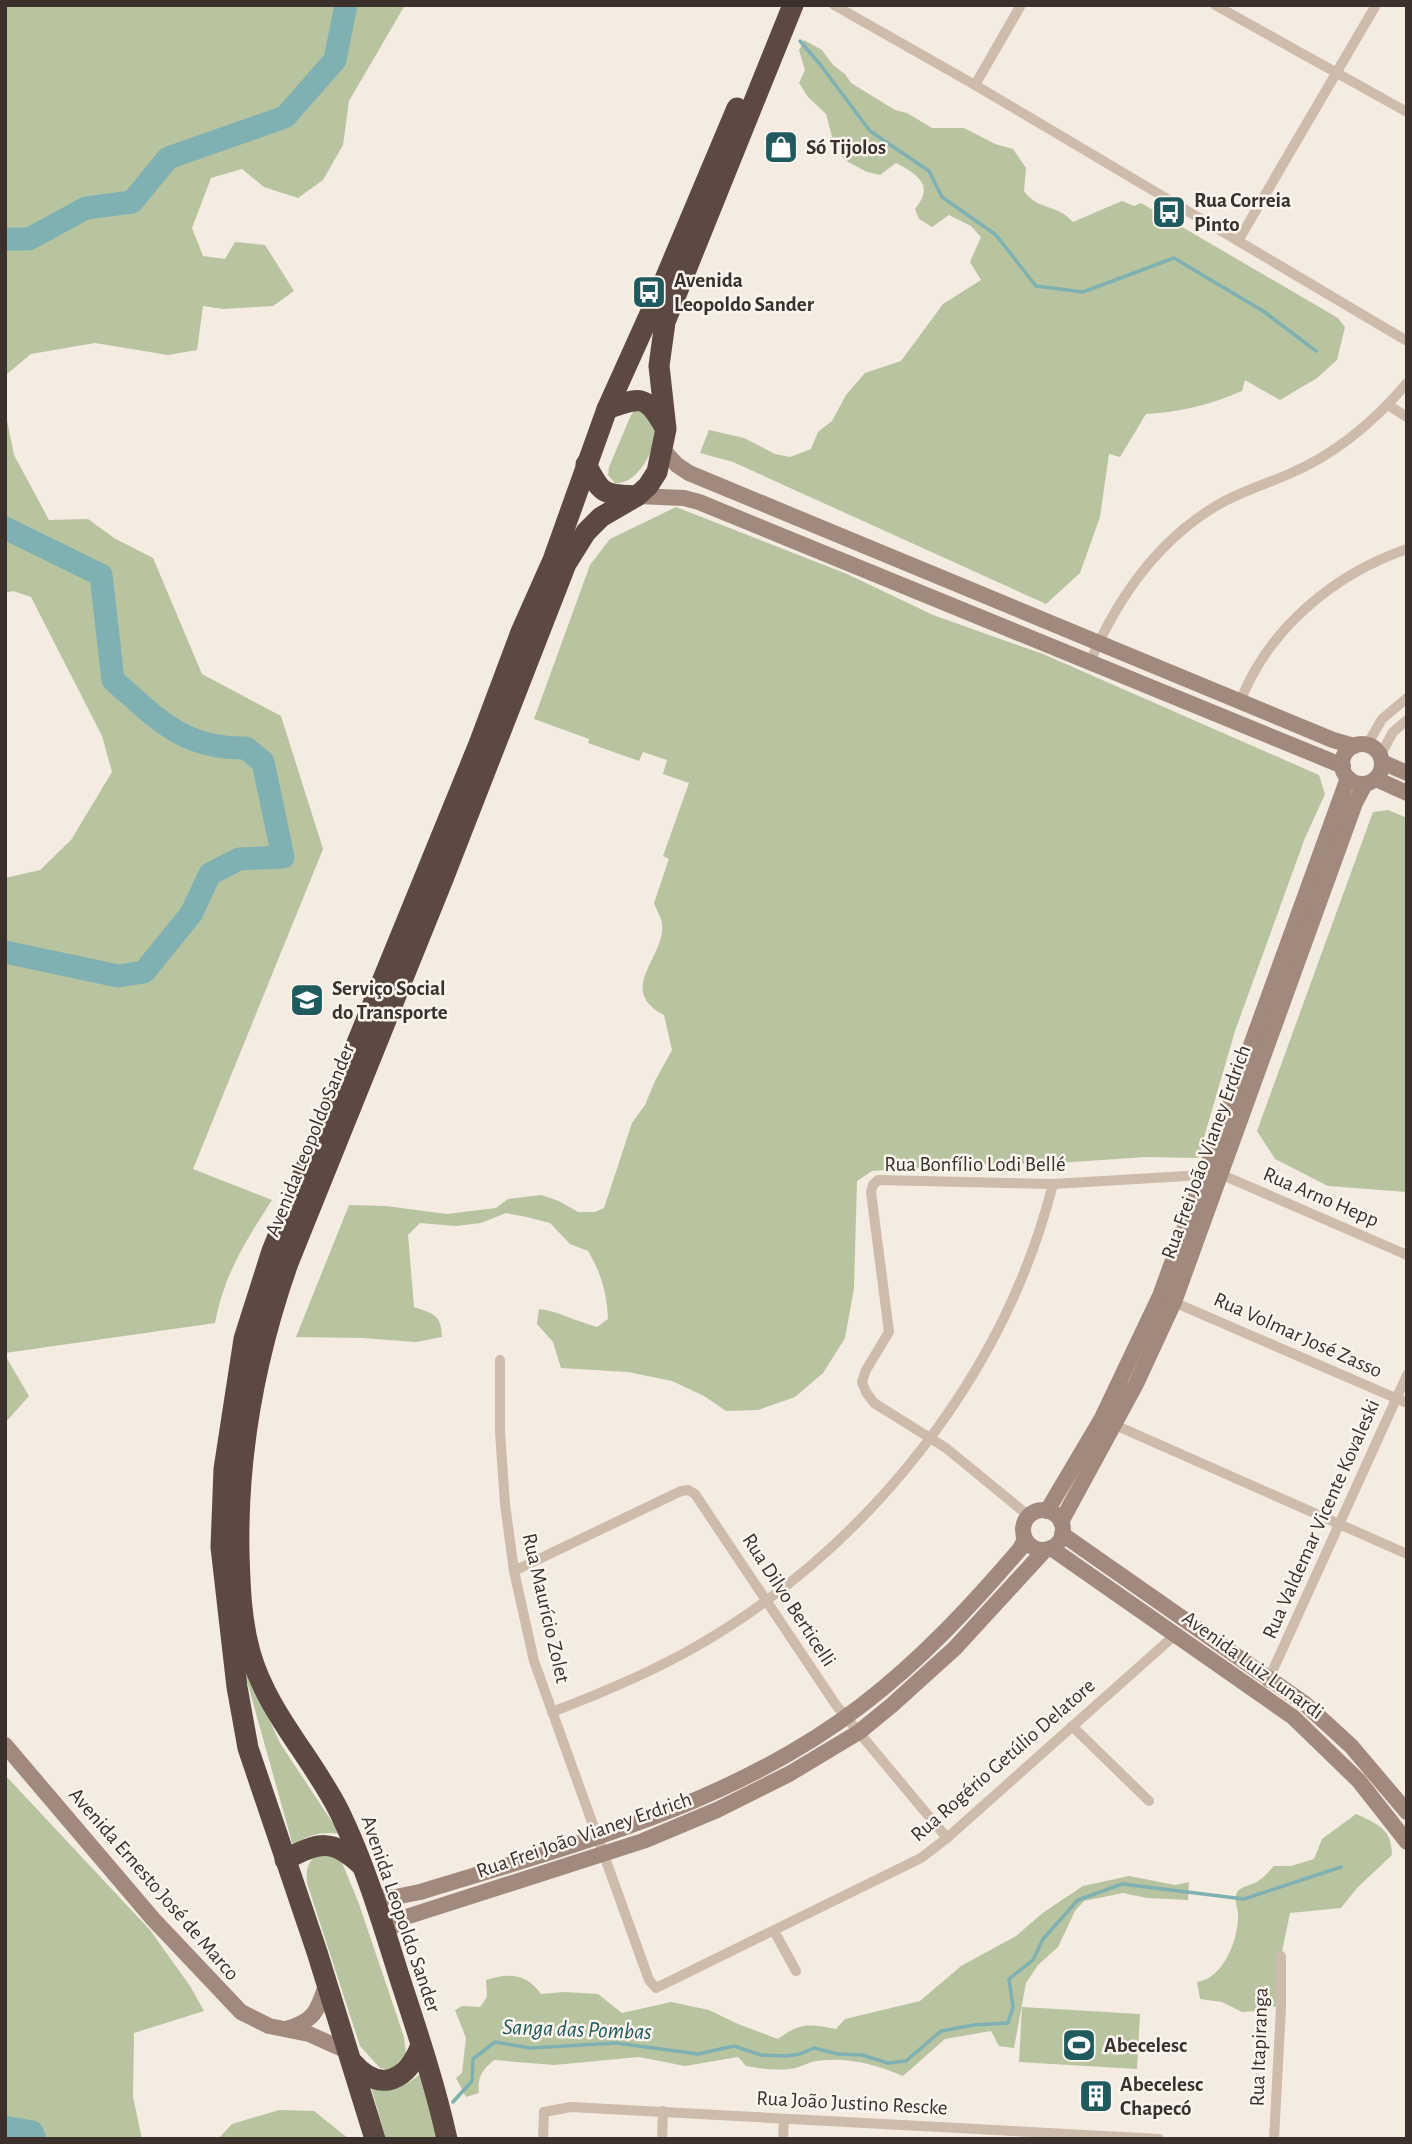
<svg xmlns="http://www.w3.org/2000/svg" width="1412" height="2144" viewBox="0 0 1412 2144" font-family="'Alegreya Sans',sans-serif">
	<rect width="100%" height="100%" fill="#f4ebe1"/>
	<g fill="#b8c4a0">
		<path d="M5,5H405L349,101L343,145L323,180L298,198L264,187L242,169L211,178L192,228L203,256L225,259L235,242L265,245L294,291L273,306L223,309L203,306L197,350L168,355L95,343L31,354L7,374V420L14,455L49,520L88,519L114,538L153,558L202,674L281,716L323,849L193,1169L272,1200C246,1241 224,1274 215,1323L5,1353V878L40,870L71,840L112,772L102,736L31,597L13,591L5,593Z"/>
		<path d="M804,40L822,50L833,65L845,74L851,83L895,110L907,113L932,128H964L995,144L1013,149L1026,168L1024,191C1038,211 1056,203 1073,222L1122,201L1134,206L1141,203L1338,318L1345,327L1337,360L1317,378L1280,400L1245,380L1242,391C1209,405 1181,412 1146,414L1120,457L1109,454L1100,517L1080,573L1046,604L733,462L700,453L709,430L744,438L775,454L790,457L811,449L818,432L832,421L846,395L865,373L901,361L943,304L981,280L970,262L981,237L971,226L949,215L932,227L919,219L915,209C935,185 918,175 896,163L880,175L867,172L848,162L836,152L826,114L808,97L799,83L805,70L799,50Z"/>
		<path d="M635,410H640C647,416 654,422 655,432C656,451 635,486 615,483L608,475L609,467L631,415Z"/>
		<path d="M676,507L847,574L933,615L1043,654L1319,775L1325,794L1305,838L1235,1031L1198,1158L1146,1157L1057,1163L959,1165L872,1171L857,1181L854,1288L845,1338L823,1373L795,1397L758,1410L726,1411L704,1396L672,1381L628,1372L561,1368L553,1342L537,1324L539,1309C559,1311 577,1322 597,1327L608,1319C607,1293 601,1273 588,1251L570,1244L550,1223L527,1217L506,1213L481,1223L456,1226L420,1223L408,1235L414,1307C434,1314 441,1314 442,1337L416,1342L362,1338L296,1337L349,1205L386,1206L447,1214L496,1208L508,1199L541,1195L559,1201L578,1212H595L604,1208L632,1123L645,1105L655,1081L672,1050L664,1015C615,990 666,957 662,924C661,917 656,909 654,903L669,859L663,856L689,783L663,774L667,760L643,752L639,761L588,743L589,739L534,719L590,565L610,539Z"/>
		<path d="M1388,810L1407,818V1192L1328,1186L1275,1159L1257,1131L1373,812Z"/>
		<path d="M5,1355L29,1396L5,1423Z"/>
		<path d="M240,1656L280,1743L340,1834C324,1831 305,1835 293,1846Z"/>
		<path d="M5,1775L150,1930L190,1986L204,2011L134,2033L133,2097L142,2139H5Z"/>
		<path d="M1356,1814C1378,1824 1392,1829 1392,1855L1357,1888L1341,1908L1290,1913L1281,1956V2007L1268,2006L1255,2011L1242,2012L1222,2002L1200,1999L1197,1982C1223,1979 1238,1940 1238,1917C1239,1910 1234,1902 1236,1895C1238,1886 1251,1886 1258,1881C1264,1878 1269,1871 1274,1866H1291L1314,1859L1322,1839Z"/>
		<path d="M318,1854H328L341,1860L359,1904L404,2037L406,2054L391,2070L380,2068L360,2046L307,1883C306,1870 307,1862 318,1854Z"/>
		<path d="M1129,1876L1175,1885L1189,1882L1188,1900L1147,1898L1123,1893L1084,1901L1075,1911L1058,1947L1038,1965L1026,1983L1014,2048L999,2046L991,2031L945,2039L903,2076C874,2064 848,2057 816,2061C809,2062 803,2066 795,2068C778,2071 763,2069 746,2066L738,2057L685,2066L639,2057L554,2065L494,2060C482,2070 477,2078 479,2093L466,2097L456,2078L462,2073L466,2038L455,2010L462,2006L480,2007L487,1997L486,1980C508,1973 526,1973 541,1994L564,1992L598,1994L622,2013L671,2002L709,2010L738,2024L778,2039C801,2022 809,2024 836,2029L845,2019L920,2001L961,1966L1016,1936L1044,1912L1083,1886Z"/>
		<path d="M1022,2007L1140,2014L1137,2069L1019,2062Z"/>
		<path d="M421,2073L441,2139H386L371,2087C392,2093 405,2087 421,2073Z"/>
		<path d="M279,2110L314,2111L349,2139H218L232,2124Z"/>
	</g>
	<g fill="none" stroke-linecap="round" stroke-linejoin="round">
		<g stroke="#7fb0b2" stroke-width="3.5">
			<path d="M800,41L819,63L870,131L929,171L942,197L996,235L1036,286L1083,292L1174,258L1263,311L1316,351"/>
			<path d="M453,2102L472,2081L473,2059L495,2042L530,2048L616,2043L698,2054L734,2046L761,2055L786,2056L800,2054L814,2048L838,2054L862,2055L888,2063L906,2061L941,2031L974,2025L1008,2023L1013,2007L1009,1979L1033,1960L1043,1939L1078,1900L1122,1884L1244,1899L1341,1867"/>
		</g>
		<g stroke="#7fb0b2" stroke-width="23">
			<path d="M5,239H29L86,208L132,202L168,158L285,117L335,60L346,5"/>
			<path d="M5,528L101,575L113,680C158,719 182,749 246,748L263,762L283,857L239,859L210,874L191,914L144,972L118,976L5,952"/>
			<path d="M5,2127L32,2132L35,2139"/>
		</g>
		<g stroke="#cdbbac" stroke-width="10">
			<path d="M834,5L975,85L1407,341"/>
			<path d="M1215,5L1407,112"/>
			<path d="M975,85L1021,5"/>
			<path d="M1238,241L1376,5"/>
			<path d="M1388,405L1407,417"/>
			<path d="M1090,662C1117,599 1156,542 1216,506C1239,492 1264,485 1289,474C1336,454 1374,422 1407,383"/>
			<path d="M1240,702C1268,629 1334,574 1407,549"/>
			<path d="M1367,745L1382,719L1407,698"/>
			<path d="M1380,756L1393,732L1407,720"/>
			<path d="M1169,1300L1407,1403"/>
			<path d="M500,1360V1432L505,1504L514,1571L534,1661L649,1980L656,1988L921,1858L947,1838L1175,1635"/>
			<path d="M1115,1425L1407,1554"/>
			<path d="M1029,1516L946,1448L874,1403L866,1392L862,1382L866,1370L889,1332L871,1192L873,1185L878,1180L1053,1184L1220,1174L1407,1255"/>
			<path d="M514,1571L681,1491L688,1490L695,1494L836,1705L947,1838"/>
			<path d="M1267,1683L1407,1375"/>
			<path d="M552,1712C602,1693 650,1673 697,1646C868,1547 1004,1377 1053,1184"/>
			<path d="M1072,1726L1149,1801"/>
			<path d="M774,1931L796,1971"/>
			<path d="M543,2139L544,2112L571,2107L1159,2139"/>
			<path d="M662,2139L663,2111"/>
			<path d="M783,2139L784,2119"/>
			<path d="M1274,2139L1281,2007V1956"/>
		</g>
		<g stroke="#a18a7d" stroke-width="16">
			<path d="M663,450L677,465L689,473L1333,740L1354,746"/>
			<path d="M637,496L684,498L699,502L1343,766"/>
			<circle cx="1362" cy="764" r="20"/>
			<path d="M1382,762L1407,773"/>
			<path d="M1376,779L1407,793"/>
			<circle cx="1043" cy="1530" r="20"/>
			<path d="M1047,1511L1102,1418L1160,1296L1348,778"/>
			<path d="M1061,1522L1136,1384L1174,1302L1355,803L1365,784"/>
			<path d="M1062,1534L1304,1703L1351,1746L1407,1812"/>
			<path d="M1051,1548L1293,1717L1359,1781L1407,1842"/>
			<path d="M5,1745L153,1919L241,2012L269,2026L309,2034L349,2052"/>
			<path d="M373,1897H395L420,1892C573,1845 734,1804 862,1705C921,1660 972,1605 1020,1549L1025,1539"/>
			<path d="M385,1933L406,1917L643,1841L717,1810L789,1774L859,1732L892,1705L955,1648L1045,1550"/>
			<path d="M286,2029C316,2021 318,2009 327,1982"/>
		</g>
		<g stroke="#5c4a42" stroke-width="21">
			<path d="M607,409C641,396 647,395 665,428"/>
			<path d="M586,464C602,495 602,494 637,496"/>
			<path d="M285,1860C318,1842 333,1838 361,1865"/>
			<path d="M353,2063C381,2095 408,2079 421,2045"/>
			<path d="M375,2139L317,1952L248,1748L237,1687L221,1547L224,1469L244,1339L272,1251L479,744L521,632L553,560L607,409L657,298L737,108"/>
			<path d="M447,2139C435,2085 418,2034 401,1982C383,1925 366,1867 340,1813C313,1758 267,1713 250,1652C241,1620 240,1586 239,1553C237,1453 255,1357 288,1263L443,879L566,564L586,532L601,517L637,496L648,486L657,472L666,429L659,366L665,322L793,5"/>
		</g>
	</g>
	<defs>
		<g id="shop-square" transform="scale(1.75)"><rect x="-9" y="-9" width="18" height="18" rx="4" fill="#1f5a5e" stroke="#fbf5ee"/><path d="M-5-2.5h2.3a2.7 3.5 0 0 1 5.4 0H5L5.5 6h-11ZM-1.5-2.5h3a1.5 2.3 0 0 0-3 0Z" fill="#fff"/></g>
		<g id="bus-square" transform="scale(1.75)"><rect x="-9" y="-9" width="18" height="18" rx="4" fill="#1f5a5e" stroke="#fbf5ee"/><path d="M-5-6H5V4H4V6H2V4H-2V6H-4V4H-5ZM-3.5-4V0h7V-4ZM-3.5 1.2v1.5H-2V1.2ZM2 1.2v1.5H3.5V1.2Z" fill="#fff"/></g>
		<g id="university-square" transform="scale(1.75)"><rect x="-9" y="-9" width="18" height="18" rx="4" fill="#1f5a5e" stroke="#fbf5ee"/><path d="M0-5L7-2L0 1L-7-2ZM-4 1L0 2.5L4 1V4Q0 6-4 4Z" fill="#fff"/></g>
		<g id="stadium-square" transform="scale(1.75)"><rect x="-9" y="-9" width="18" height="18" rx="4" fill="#1f5a5e" stroke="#fbf5ee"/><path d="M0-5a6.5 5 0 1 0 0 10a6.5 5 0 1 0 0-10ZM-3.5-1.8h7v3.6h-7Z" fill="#fff"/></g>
		<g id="building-square" transform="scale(1.75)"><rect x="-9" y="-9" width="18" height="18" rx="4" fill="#1f5a5e" stroke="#fbf5ee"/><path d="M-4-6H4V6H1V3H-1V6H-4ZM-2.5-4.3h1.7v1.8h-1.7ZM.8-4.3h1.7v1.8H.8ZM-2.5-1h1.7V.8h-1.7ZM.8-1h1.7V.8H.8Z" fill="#fff"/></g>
	</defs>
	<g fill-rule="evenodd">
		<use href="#shop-square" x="781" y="147"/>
		<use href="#bus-square" x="1169" y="212"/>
		<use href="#bus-square" x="649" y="292"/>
		<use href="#university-square" x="307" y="1000"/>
		<use href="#stadium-square" x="1079" y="2045"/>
		<use href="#building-square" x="1096" y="2096"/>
	</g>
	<g text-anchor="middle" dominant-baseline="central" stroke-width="5" stroke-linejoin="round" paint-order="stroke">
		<g font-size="21" font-weight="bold" fill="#3b302b" stroke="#fbf5ee" text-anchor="start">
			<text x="806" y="147">Só Tijolos</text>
			<text x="1194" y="200">Rua Correia<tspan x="1194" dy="24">Pinto</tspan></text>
			<text x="674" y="280">Avenida<tspan x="674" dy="24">Leopoldo Sander</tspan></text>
			<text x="332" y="988">Serviço Social<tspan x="332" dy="24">do Transporte</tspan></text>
			<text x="1104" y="2045">Abecelesc</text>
			<text x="1120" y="2084">Abecelesc<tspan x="1120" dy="24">Chapecó</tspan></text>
		</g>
		<g font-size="21" fill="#3b302b" stroke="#fbf5ee">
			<text transform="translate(310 1140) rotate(-68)">Avenida Leopoldo Sander</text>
			<text transform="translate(1206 1152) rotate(-70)">Rua Frei João Vianey Erdrich</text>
			<text x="975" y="1164">Rua Bonfílio Lodi Bellé</text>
			<text transform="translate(1321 1197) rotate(23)">Rua Arno Hepp</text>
			<text transform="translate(1298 1335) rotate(24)">Rua Volmar José Zasso</text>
			<text transform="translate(1321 1519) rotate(-66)">Rua Valdemar Vicente Kovaleski</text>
			<text transform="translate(789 1600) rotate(57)">Rua Dilvo Berticelli</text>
			<text transform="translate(546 1608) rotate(77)">Rua Maurício Zolet</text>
			<text transform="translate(1253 1665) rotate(36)">Avenida Luiz Lunardi</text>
			<text transform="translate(1003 1760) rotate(-41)">Rua Rogério Getúlio Delatore</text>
			<text transform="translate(584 1835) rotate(-19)">Rua Frei João Vianey Erdrich</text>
			<text transform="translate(154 1884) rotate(49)">Avenida Ernesto José de Marco</text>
			<text transform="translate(401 1914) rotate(71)">Avenida Leopoldo Sander</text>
			<text transform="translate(1259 2047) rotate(-88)">Rua Itapiranga</text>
			<text transform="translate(852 2103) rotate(3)">Rua João Justino Rescke</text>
		</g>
		<g font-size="23" font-style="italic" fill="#1f5a5e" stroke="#fbf5ee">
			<text transform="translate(577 2030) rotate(2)">Sanga das Pombas</text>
		</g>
	</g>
	<rect width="1412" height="2144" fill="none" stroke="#3b302b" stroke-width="14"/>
</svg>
